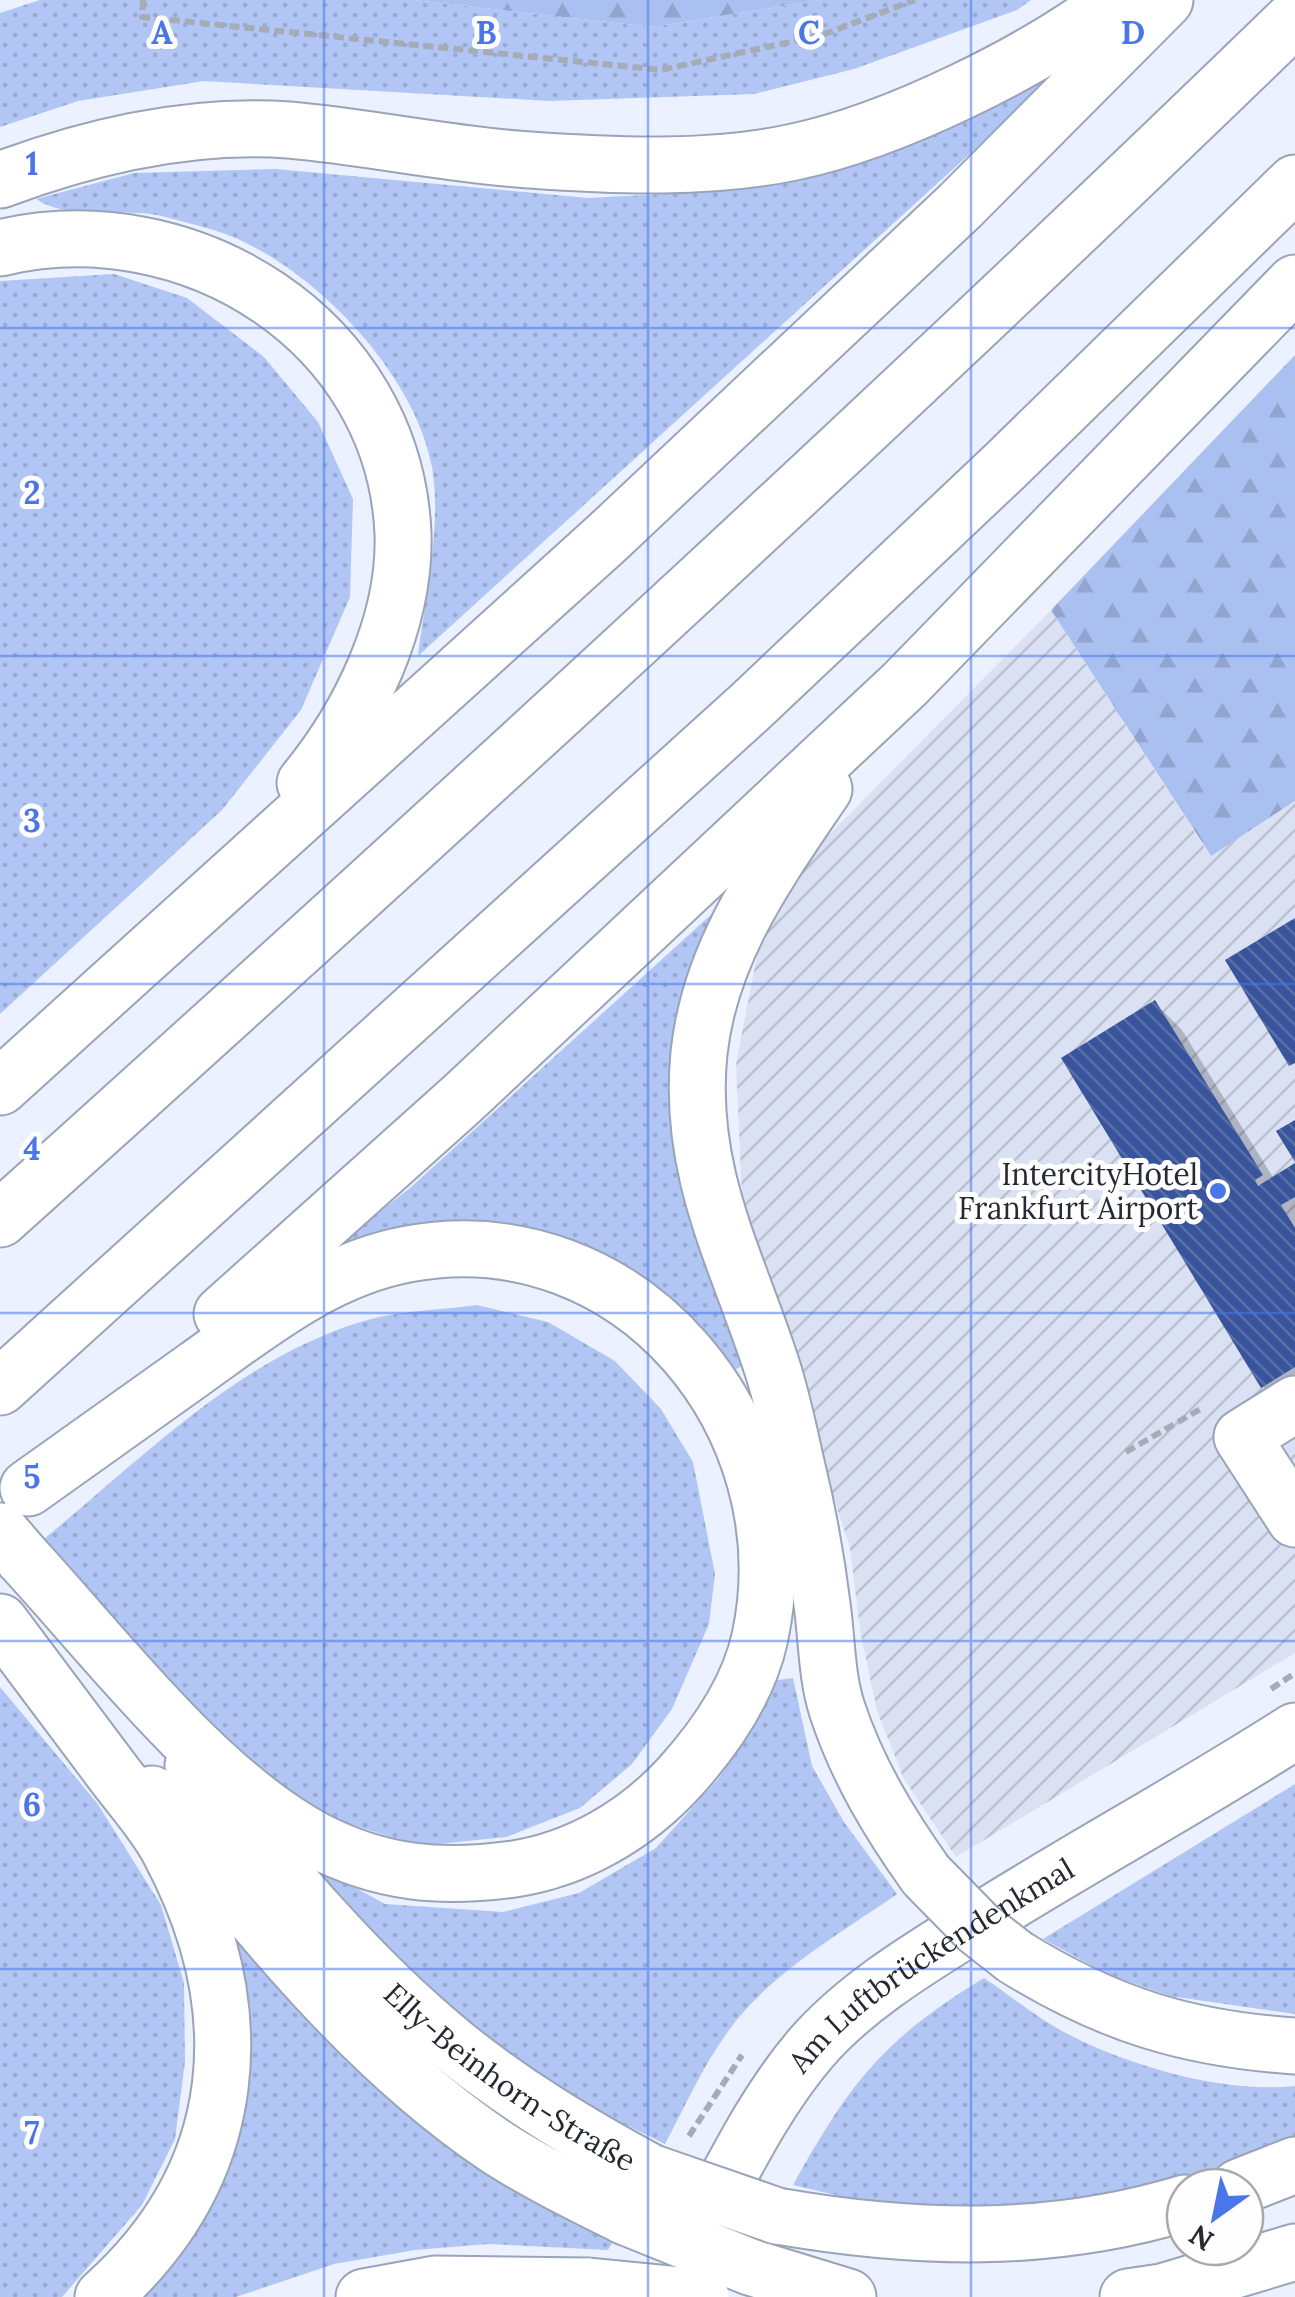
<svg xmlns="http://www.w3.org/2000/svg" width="1295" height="2297" viewBox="0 0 1295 2297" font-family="Lora,serif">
	<defs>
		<pattern id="industrial-furrows" width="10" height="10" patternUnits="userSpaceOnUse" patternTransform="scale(2.5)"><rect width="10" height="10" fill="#dae1f2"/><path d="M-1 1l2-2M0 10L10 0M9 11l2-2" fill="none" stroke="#bbc1d0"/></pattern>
		<pattern id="grass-dots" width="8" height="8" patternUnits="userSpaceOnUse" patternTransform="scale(2.5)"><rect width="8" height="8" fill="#b1c6f4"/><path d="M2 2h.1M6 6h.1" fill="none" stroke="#98aad2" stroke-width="1.8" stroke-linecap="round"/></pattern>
		<pattern id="forest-firs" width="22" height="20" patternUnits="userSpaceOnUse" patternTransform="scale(2.5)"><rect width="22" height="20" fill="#aac0f1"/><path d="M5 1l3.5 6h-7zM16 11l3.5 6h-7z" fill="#92a5cf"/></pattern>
		<pattern id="building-back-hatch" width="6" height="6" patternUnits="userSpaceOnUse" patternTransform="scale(2.5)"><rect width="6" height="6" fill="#38549d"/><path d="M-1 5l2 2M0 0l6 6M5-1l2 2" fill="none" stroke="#5a6fa6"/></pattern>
	</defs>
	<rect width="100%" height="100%" fill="#ebf1fe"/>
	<path fill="url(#industrial-furrows)" d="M1051,610L1210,856L1295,801V1653L956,1857L904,1779L877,1711L860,1630L850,1548L743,1220L736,1064L760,940L815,849Z"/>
	<g fill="url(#grass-dots)">
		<path d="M40,0H414L652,27L821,0H1031L1017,10L854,69L754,94L549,101L204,81L78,101L0,127V13Z"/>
		<path d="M1085,49L418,656C425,599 442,523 432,467C415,374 315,269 228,235C209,228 188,223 169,218C127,205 73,223 36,199L134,173L276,169L588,198L742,190L901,145Z"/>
		<path d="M114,274L187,298L264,357L318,422L353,499L350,597L301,710L222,810L0,1014V281Z"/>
		<path d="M725,902L693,976L747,1363L733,1371L672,1305L598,1253L519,1230L291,1281L410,1188Z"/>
		<path d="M477,1305L548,1322L615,1361L661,1409L693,1462L715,1574L709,1624L672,1709L632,1764L580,1808L506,1837L419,1846L328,1817L264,1780L201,1718L44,1539C144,1457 243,1354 371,1319C405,1310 443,1310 477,1305Z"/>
		<path d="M793,1678L812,1766L844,1822L897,1894C847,1929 791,1961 749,2006C712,2045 690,2097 665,2144L571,2098L483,2041L316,1881L327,1872L385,1904L503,1912L579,1893L656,1848L718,1779L750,1731L771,1681Z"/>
		<path d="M0,1687L97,1803L161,1905L184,1983L185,2062L175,2139L142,2205L62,2297H0Z"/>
		<path d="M1295,1784V2014L1170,1996L1109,1975L1043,1939Z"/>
		<path d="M220,1919L614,2240L608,2250L488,2244L415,2250L334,2264L236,2297H134L180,2239Z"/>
		<path d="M984,1978C1009,1995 1035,2016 1062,2031C1125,2065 1223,2094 1295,2086V2136L1218,2169L1119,2196L1027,2209L878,2205L793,2185C850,2083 882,2040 984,1978Z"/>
	</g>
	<g fill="url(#forest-firs)">
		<path d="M414,0H821L652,27Z"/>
		<path d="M1295,355V801L1211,856L1051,610Z"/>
	</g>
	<path fill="#0003" d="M1155,1003L1182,1030L1274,1179L1295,1166V1410L1290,1413L1263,1386Z"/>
	<g fill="url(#building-back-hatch)">
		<path d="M1295,918V1063L1289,1066L1225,960Z"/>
		<path d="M1155,1000L1263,1175L1255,1180L1258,1186L1295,1163V1197L1281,1205L1295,1228V1367L1261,1388L1061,1058Z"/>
		<path d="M1295,1120V1162L1276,1131Z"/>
	</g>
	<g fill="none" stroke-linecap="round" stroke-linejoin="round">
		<g stroke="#9aa4b8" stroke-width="59">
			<g id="minor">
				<path d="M1295,1404L1242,1437L1295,1519"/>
				<path id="s1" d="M193,1765C272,1862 354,1964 452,2044C513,2094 580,2134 650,2172"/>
				<path d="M152,1794C257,1921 359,2055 498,2148C539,2174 582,2195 626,2217"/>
				<path d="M1239,2187L1295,2165"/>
				<path d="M777,2216C916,2240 1049,2244 1185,2203"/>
				<path id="s2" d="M696,2237C731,2173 763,2104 811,2048C857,1995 922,1957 981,1920C1085,1855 1192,1797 1295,1731"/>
				<path d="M750,2267L848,2297"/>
				<path d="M1128,2297L1162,2292L1295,2252"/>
			</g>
		</g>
		<g stroke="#9aa4b8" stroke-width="59">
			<path id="major" d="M0,1531L23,1558"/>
		</g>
		<g stroke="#9aa4b8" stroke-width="59">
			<g id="highway">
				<path d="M0,180C91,146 191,123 289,130C370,137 449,155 530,160C615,166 711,170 794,152C894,131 1034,62 1115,0"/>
				<path d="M0,248C188,203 394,330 403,533C406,622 360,716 305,783"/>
				<path d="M824,789C768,872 710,951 699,1053C687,1172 737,1259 772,1367C782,1398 789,1431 796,1463C808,1512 817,1562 823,1612C827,1644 827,1678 837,1709C857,1770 889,1823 926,1875"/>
				<path d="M0,1087L607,538L960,206L1165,0"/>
				<path d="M0,1219C438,825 872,428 1295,18"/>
				<path d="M222,1314L462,1099L905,684L1295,283"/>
				<path d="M0,1387L751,706L1005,466L1295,183"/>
				<path d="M23,1558C107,1649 207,1782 316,1840C382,1874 441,1879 514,1869C578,1859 636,1825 680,1777C715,1738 749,1689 760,1637C805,1425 630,1213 408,1254C326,1269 261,1322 195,1369C139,1409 84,1448 28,1488"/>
				<path d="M0,1622C38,1672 76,1723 114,1774C132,1798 154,1822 168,1848C254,2008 243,2172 103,2297"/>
				<path d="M1015,1957C1107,2014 1187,2039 1295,2046"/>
				<path d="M364,2297L435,2284L589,2286"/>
			</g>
		</g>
		<g stroke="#a6abb6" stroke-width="6" stroke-dasharray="10 5" stroke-linecap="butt">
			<path d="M143,0L142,17L661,70L822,35L915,0"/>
			<path d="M1126,1452L1204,1407"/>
			<path d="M1271,1689L1295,1673"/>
			<path d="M689,2136L742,2055"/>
		</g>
		<use href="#minor" stroke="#fff" stroke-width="55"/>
		<use href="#major" stroke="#fff" stroke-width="55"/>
		<use href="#highway" stroke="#fff" stroke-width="55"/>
		<g stroke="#9aa4b8" stroke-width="59" stroke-linecap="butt">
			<g id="minor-bridge">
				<path d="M650,2172L777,2216"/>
				<path d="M626,2217L750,2267"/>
			</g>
		</g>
		<g stroke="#9aa4b8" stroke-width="59" stroke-linecap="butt">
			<g id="highway-bridge">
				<path d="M926,1875L978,1928L1015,1957"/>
				<path d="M589,2286L701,2297"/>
			</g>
		</g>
		<use href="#minor-bridge" stroke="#fff" stroke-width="55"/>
		<use href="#highway-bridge" stroke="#fff" stroke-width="55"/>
	</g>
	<path fill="none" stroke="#4b76e9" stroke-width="2.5" stroke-opacity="0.55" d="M324,0V2297M648,0V2297M971,0V2297M0,328H1295M0,656H1295M0,984H1295M0,1313H1295M0,1641H1295M0,1969H1295"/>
	<circle fill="#4b76e9" stroke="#fefefe" stroke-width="4" cx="1218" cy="1191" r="10"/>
	<g text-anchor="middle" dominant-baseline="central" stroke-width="10" stroke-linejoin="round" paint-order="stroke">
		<g font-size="30" fill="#262931" stroke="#fefefe" text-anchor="end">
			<text x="1198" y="1174">IntercityHotel<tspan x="1198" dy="34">Frankfurt Airport</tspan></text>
		</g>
		<g font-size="30" fill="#262931" stroke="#fefefe">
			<text stroke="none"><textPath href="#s2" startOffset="368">Am Luftbrückendenkmal</textPath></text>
			<text stroke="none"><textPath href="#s1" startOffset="448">Elly-Beinhorn-Straße</textPath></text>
		</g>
	</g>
	<g font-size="32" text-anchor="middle" font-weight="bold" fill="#4b76e9" stroke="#fefefe" stroke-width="10" stroke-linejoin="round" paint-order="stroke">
		<text x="162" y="44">A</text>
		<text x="486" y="44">B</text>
		<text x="809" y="44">C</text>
		<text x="1133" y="44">D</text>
		<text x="32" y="175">1</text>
		<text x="32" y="504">2</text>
		<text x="32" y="832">3</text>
		<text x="32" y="1160">4</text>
		<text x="32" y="1488">5</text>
		<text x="32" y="1816">6</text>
		<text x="32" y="2144">7</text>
	</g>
	<g transform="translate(1215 2217) rotate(213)"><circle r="48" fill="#fefefe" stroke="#a8a9ac" stroke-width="2.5"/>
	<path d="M0-8L18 38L0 25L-18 38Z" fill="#4b76e9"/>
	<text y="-15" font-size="28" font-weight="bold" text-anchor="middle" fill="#262931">N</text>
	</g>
</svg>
